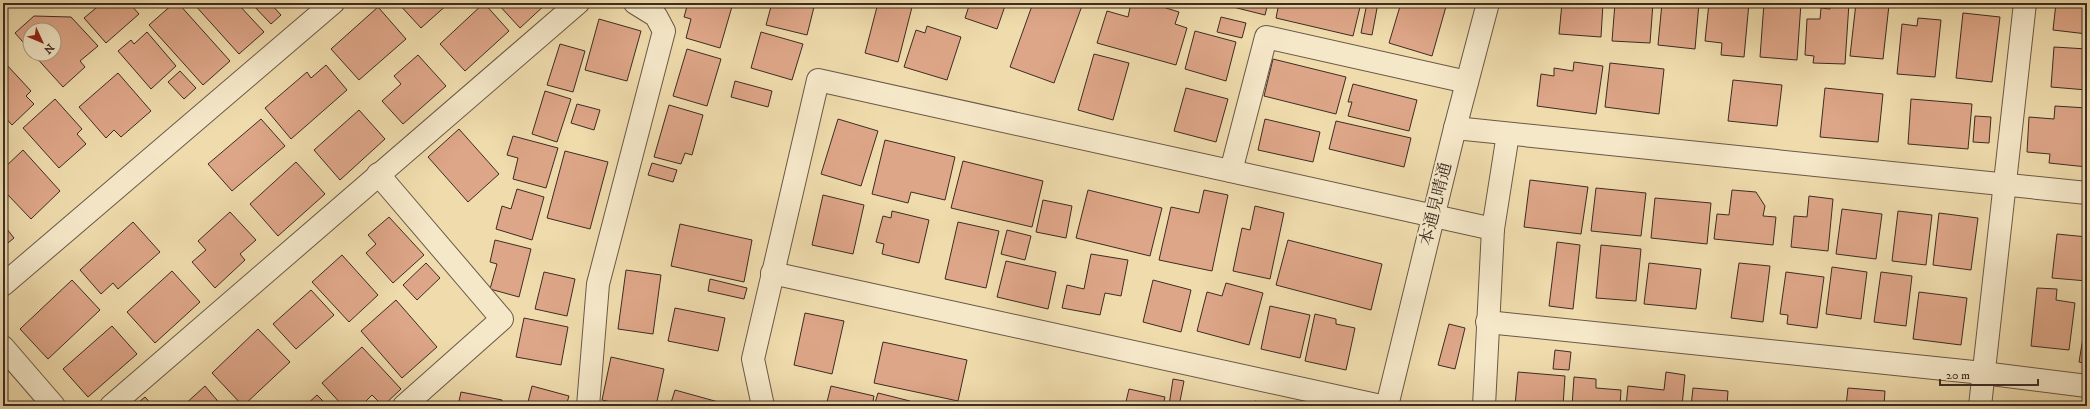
<svg xmlns="http://www.w3.org/2000/svg" width="2090" height="409" viewBox="0 0 2090 409" font-family="'IM FELL DW Pica','Noto Serif JP',serif">
	<rect width="100%" height="100%" fill="#efdbac"/>
	<filter id="stains"><feTurbulence type="fractalNoise" baseFrequency=".005" numOctaves="4"/><feColorMatrix values="0 0 0 0 .2 0 0 0 0 .09 0 0 0 0 .02 0 0 0 .5 -.17"/></filter>
	<radialGradient id="worn" r=".72"><stop offset=".6" stop-color="#630" stop-opacity="0"/><stop offset="1" stop-color="#630" stop-opacity=".3"/></radialGradient>
	<g fill="#dea688" stroke="#3d2c24">
		<path d="M92,3H129L139,14L106,43L84,18L96,8Z"/>
		<path d="M174,3H178L230,61L203,85L149,25Z"/>
		<path d="M193,3H237L264,32L239,54Z"/>
		<path d="M251,3H270L281,15L271,24Z"/>
		<path d="M398,3H449L421,28Z"/>
		<path d="M484,3L509,31L465,71L440,44Z"/>
		<path d="M497,3H547L520,28Z"/>
		<path d="M688,3H733L720,48L686,38L691,19L684,17Z"/>
		<path d="M772,3H815L807,35L766,25Z"/>
		<path d="M878,3H894L912,7L898,62L865,53Z"/>
		<path d="M970,3H1006L997,29L965,18Z"/>
		<path d="M1033,3H1083L1054,83L1010,67Z"/>
		<path d="M1131,3H1150L1179,12L1175,24L1187,28L1176,65L1097,43L1107,11L1128,17Z"/>
		<path d="M1217,3H1268L1265,15Z"/>
		<path d="M1279,3H1361L1353,36L1276,18Z"/>
		<path d="M1367,3H1378L1372,35L1361,33Z"/>
		<path d="M1401,3H1447L1432,56L1389,43Z"/>
		<path d="M1562,3H1603L1601,37L1559,34Z"/>
		<path d="M1615,3H1653L1650,43L1612,41Z"/>
		<path d="M1662,3H1699L1695,49L1658,45Z"/>
		<path d="M1709,3H1749L1744,57L1721,55L1722,43L1705,41Z"/>
		<path d="M1764,3H1801L1797,60L1760,57Z"/>
		<path d="M1830,3H1849L1845,64L1813,63L1814,56L1805,55L1807,19H1820L1821,8L1830,9Z"/>
		<path d="M1856,3L1889,5L1883,59L1850,56Z"/>
		<path d="M2056,3H2087V34L2053,30Z"/>
		<path d="M378,7L406,39L359,80L331,49Z"/>
		<path d="M1963,13L2000,17L1992,82L1956,78Z"/>
		<path d="M34,16L71,17L98,46L80,61L85,67L63,87L33,54H54V30H30V50L15,33Z"/>
		<path d="M1221,17L1246,23L1242,38L1217,32Z"/>
		<path d="M1918,18L1941,20L1935,77L1897,74L1902,24L1917,26Z"/>
		<path d="M599,19L641,31L627,81L585,70Z"/>
		<path d="M927,26L961,37L947,80L904,67L916,30L925,33Z"/>
		<path d="M1195,31L1236,42L1226,81L1185,69Z"/>
		<path d="M147,32L176,66L151,89L118,51L131,40L134,44Z"/>
		<path d="M761,32L803,44L792,80L751,68Z"/>
		<path d="M560,44L585,51L573,92L547,85Z"/>
		<path d="M2054,47L2087,49V90L2051,87Z"/>
		<path d="M687,49L721,59L707,106L673,96Z"/>
		<path d="M1094,54L1129,63L1113,120L1078,110Z"/>
		<path d="M418,55L446,86L403,124L382,101L401,84L394,76Z"/>
		<path d="M1273,59L1346,77L1336,114L1264,96Z"/>
		<path d="M1574,62L1603,66L1596,114L1537,106L1541,74L1554,76V68L1573,71Z"/>
		<path d="M5,63L31,91L26,96L34,104L12,125L3,115V64Z"/>
		<path d="M1610,63L1664,69L1659,114L1605,107Z"/>
		<path d="M326,65L347,90L291,139L265,108L307,72L311,78Z"/>
		<path d="M180,71L196,88L184,99L168,82Z"/>
		<path d="M118,73L151,111L121,137L114,130L106,138L79,107Z"/>
		<path d="M1733,80L1782,85L1777,126L1728,121Z"/>
		<path d="M735,81L772,91L768,107L731,97Z"/>
		<path d="M1353,84L1417,100L1409,131L1348,116L1352,102H1348Z"/>
		<path d="M1186,88L1228,99L1216,142L1174,131Z"/>
		<path d="M1825,88L1883,94L1878,142L1820,137Z"/>
		<path d="M545,91L571,99L557,142L532,134Z"/>
		<path d="M55,99L82,129L77,134L86,144L59,168L23,128Z"/>
		<path d="M1911,99L1972,104L1968,149L1908,144Z"/>
		<path d="M577,104L600,110L594,130L571,123Z"/>
		<path d="M669,105L703,115L692,155L685,153L681,164L654,157Z"/>
		<path d="M2055,106L2087,108V167L2049,163L2050,154L2027,152L2029,117L2054,119Z"/>
		<path d="M359,110L385,139L340,180L314,150Z"/>
		<path d="M1975,116L1991,117L1989,143L1973,142Z"/>
		<path d="M261,119L285,146L232,191L208,164Z"/>
		<path d="M838,119L878,131L861,186L821,174Z"/>
		<path d="M1265,119L1320,132L1313,162L1258,150Z"/>
		<path d="M1336,121L1411,138L1404,167L1329,149Z"/>
		<path d="M459,129L499,174L468,202L428,157Z"/>
		<path d="M513,136L558,148L546,188L513,179L518,158L507,155Z"/>
		<path d="M885,140L955,157L945,200L911,192L908,203L872,194Z"/>
		<path d="M23,150L60,191L31,219L7,194L3,198V169Z"/>
		<path d="M565,151L608,162L590,229L547,218Z"/>
		<path d="M963,161L1043,181L1032,227L951,208Z"/>
		<path d="M296,162L325,194L278,236L250,204Z"/>
		<path d="M652,163L677,170L673,182L648,175Z"/>
		<path d="M1530,180L1588,187L1581,234L1524,227Z"/>
		<path d="M1596,188L1646,193L1641,236L1591,231Z"/>
		<path d="M517,189L544,197L532,240L496,229L502,206L511,209Z"/>
		<path d="M1088,190L1162,208L1150,256L1076,238Z"/>
		<path d="M1204,190L1228,195L1212,271L1159,260L1171,207L1199,213Z"/>
		<path d="M1732,190L1756,192L1765,206L1763,216L1776,217L1773,245L1714,239L1717,214L1729,215Z"/>
		<path d="M823,195L864,205L853,254L812,245Z"/>
		<path d="M1809,196L1833,199L1828,251L1791,247L1794,216L1807,217Z"/>
		<path d="M1655,198L1711,203L1707,244L1651,238Z"/>
		<path d="M1043,200L1072,206L1066,238L1036,232Z"/>
		<path d="M1255,206L1284,213L1270,279L1233,271L1242,228L1250,230Z"/>
		<path d="M1842,209L1882,214L1876,259L1836,254Z"/>
		<path d="M892,211L929,220L919,263L882,254L884,244L876,242L883,216L891,218Z"/>
		<path d="M1898,211L1932,215L1926,265L1892,261Z"/>
		<path d="M230,212L256,240L240,254L245,260L215,288L192,262L206,250L198,241Z"/>
		<path d="M1939,213L1978,218L1971,270L1933,265Z"/>
		<path d="M389,217L424,255L393,283L366,253L376,244L368,235Z"/>
		<path d="M133,222L160,252L118,289L113,283L101,294L80,270Z"/>
		<path d="M958,222L999,231L986,288L945,279Z"/>
		<path d="M3,224L14,238L3,247Z"/>
		<path d="M680,224L752,240L744,282L671,266Z"/>
		<path d="M1007,230L1031,236L1025,260L1001,254Z"/>
		<path d="M2057,234L2087,237V281L2052,278Z"/>
		<path d="M495,240L531,249L519,297L490,289L497,264L490,262Z"/>
		<path d="M1288,240L1382,264L1371,310L1276,285Z"/>
		<path d="M1557,242L1580,245L1573,309L1549,306Z"/>
		<path d="M1601,245L1641,249L1636,301L1596,298Z"/>
		<path d="M1091,254L1128,260L1121,296L1105,293L1100,315L1062,308L1067,285L1084,289Z"/>
		<path d="M342,255L378,295L349,322L312,282Z"/>
		<path d="M1006,261L1056,272L1048,309L997,297Z"/>
		<path d="M426,263L440,278L417,300L403,285Z"/>
		<path d="M1649,263L1701,269L1696,309L1644,304Z"/>
		<path d="M1739,263L1770,266L1763,322L1731,318Z"/>
		<path d="M1832,267L1867,272L1861,319L1826,314Z"/>
		<path d="M626,270L661,275L653,334L618,329Z"/>
		<path d="M172,271L200,302L155,343L127,312Z"/>
		<path d="M544,272L575,279L567,316L535,309Z"/>
		<path d="M1786,272L1824,277L1817,328L1787,324L1788,315L1780,314Z"/>
		<path d="M1881,272L1912,276L1906,326L1874,322Z"/>
		<path d="M710,279L747,288L744,299L708,291Z"/>
		<path d="M72,280L100,310L48,359L20,329Z"/>
		<path d="M1153,280L1191,290L1181,332L1143,322Z"/>
		<path d="M1226,283L1263,293L1249,345L1197,331L1207,292L1222,296Z"/>
		<path d="M2037,288L2057,289L2056,300L2075,303L2069,350L2031,346Z"/>
		<path d="M311,290L334,315L296,349L273,324Z"/>
		<path d="M1919,292L1967,298L1961,345L1913,339Z"/>
		<path d="M396,300L437,347L402,378L361,331Z"/>
		<path d="M1270,306L1310,315L1300,358L1261,349Z"/>
		<path d="M675,308L725,318L718,351L668,341Z"/>
		<path d="M805,313L844,321L832,374L794,365Z"/>
		<path d="M2087,313V364L2079,362Z"/>
		<path d="M1315,314L1336,319V324L1355,328L1346,370L1305,361Z"/>
		<path d="M524,318L568,327L561,365L516,357Z"/>
		<path d="M1449,324L1465,328L1455,369L1438,365Z"/>
		<path d="M112,326L137,354L88,397L63,369Z"/>
		<path d="M258,329L290,362L243,406L212,373Z"/>
		<path d="M883,342L967,360L958,401L874,383Z"/>
		<path d="M362,347L401,389L383,406L372,395L361,406H343L322,383Z"/>
		<path d="M1555,350L1571,352L1569,370L1553,369Z"/>
		<path d="M611,357L664,369L656,406H629L602,400Z"/>
		<path d="M1518,372L1565,376L1563,406H1515Z"/>
		<path d="M1666,372L1685,375L1682,406H1626L1628,386L1664,390Z"/>
		<path d="M1574,377L1596,379V388L1621,390L1620,406H1572Z"/>
		<path d="M1173,379L1184,381L1179,406L1169,405Z"/>
		<path d="M205,386L222,406H183Z"/>
		<path d="M532,386L569,396L566,406H527Z"/>
		<path d="M831,386L874,396L872,406H826Z"/>
		<path d="M1693,388L1728,391L1727,406H1691Z"/>
		<path d="M1848,388L1885,391L1884,406H1846Z"/>
		<path d="M1129,389L1165,397L1163,406H1125Z"/>
		<path d="M675,390L722,403L721,406H670Z"/>
		<path d="M461,392L502,400L501,406H458Z"/>
		<path d="M878,393L910,401L908,406H874Z"/>
		<path d="M317,395L328,406H305Z"/>
		<path d="M145,397L153,406H134Z"/>
		<path d="M1255,401L1275,406H1254Z"/>
	</g>
	<g fill="none" stroke-linecap="round" stroke-linejoin="round">
		<g stroke="#6a5846" stroke-width="24">
			<g id="minor">
				<path d="M1455,128L2087,193"/>
				<path d="M1231,171L1266,37L1467,82"/>
				<path d="M378,174L502,319L404,406"/>
				<path d="M772,273L1381,406"/>
				<path d="M3,285L333,3"/>
				<path d="M1487,322L1983,373L2087,386"/>
				<path d="M3,347L54,406"/>
				<path d="M111,406L578,3"/>
				<path d="M588,406L598,284L664,31L656,16L635,3"/>
				<path d="M763,406L753,359L818,80L1493,229"/>
				<path d="M1387,406L1455,128L1488,3"/>
				<path d="M1484,406L1493,229L1508,134"/>
				<path d="M1980,406L2025,3"/>
			</g>
		</g>
		<use href="#minor" stroke="#f5e8c9" stroke-width="22"/>
	</g>
	<g text-anchor="middle" dominant-baseline="central" stroke-width="4" stroke-linejoin="round" paint-order="stroke">
		<g font-size="17" fill="#3d2c24" stroke="#f5e8c9">
			<text transform="translate(1436 204) rotate(-76)">本通見晴通</text>
		</g>
	</g>
	<rect width="2090" height="409" fill="none" stroke="#efdbac" stroke-width="16"/>
	<rect x="4" y="4" width="2082" height="401" fill="none" stroke="#3d2c24" stroke-width="2"/>
	<rect x="8" y="8" width="2074" height="393" fill="none" stroke="#3d2c24"/>
	<g transform="translate(42 42) rotate(134)"><circle r="19" fill="#f5e8c9" stroke="#ab9d87"/>
	<path d="M0-3L7 15L0 10L-7 15Z" fill="#8f2418"/>
	<text y="-6" font-size="11" font-weight="bold" text-anchor="middle" fill="#3d2c24">N</text>
	</g>
	<path d="M1940 379v6h98v-6" fill="none" stroke="#3d2c24" stroke-width="2"/>
	<text x="1946" y="379" font-size="12" fill="#3d2c24" stroke="#f5e8c9" stroke-width="3" paint-order="stroke">20 m</text>
	<rect width="100%" height="100%" filter="url(#stains)"/>
	<rect width="100%" height="100%" fill="url(#worn)"/>
</svg>
